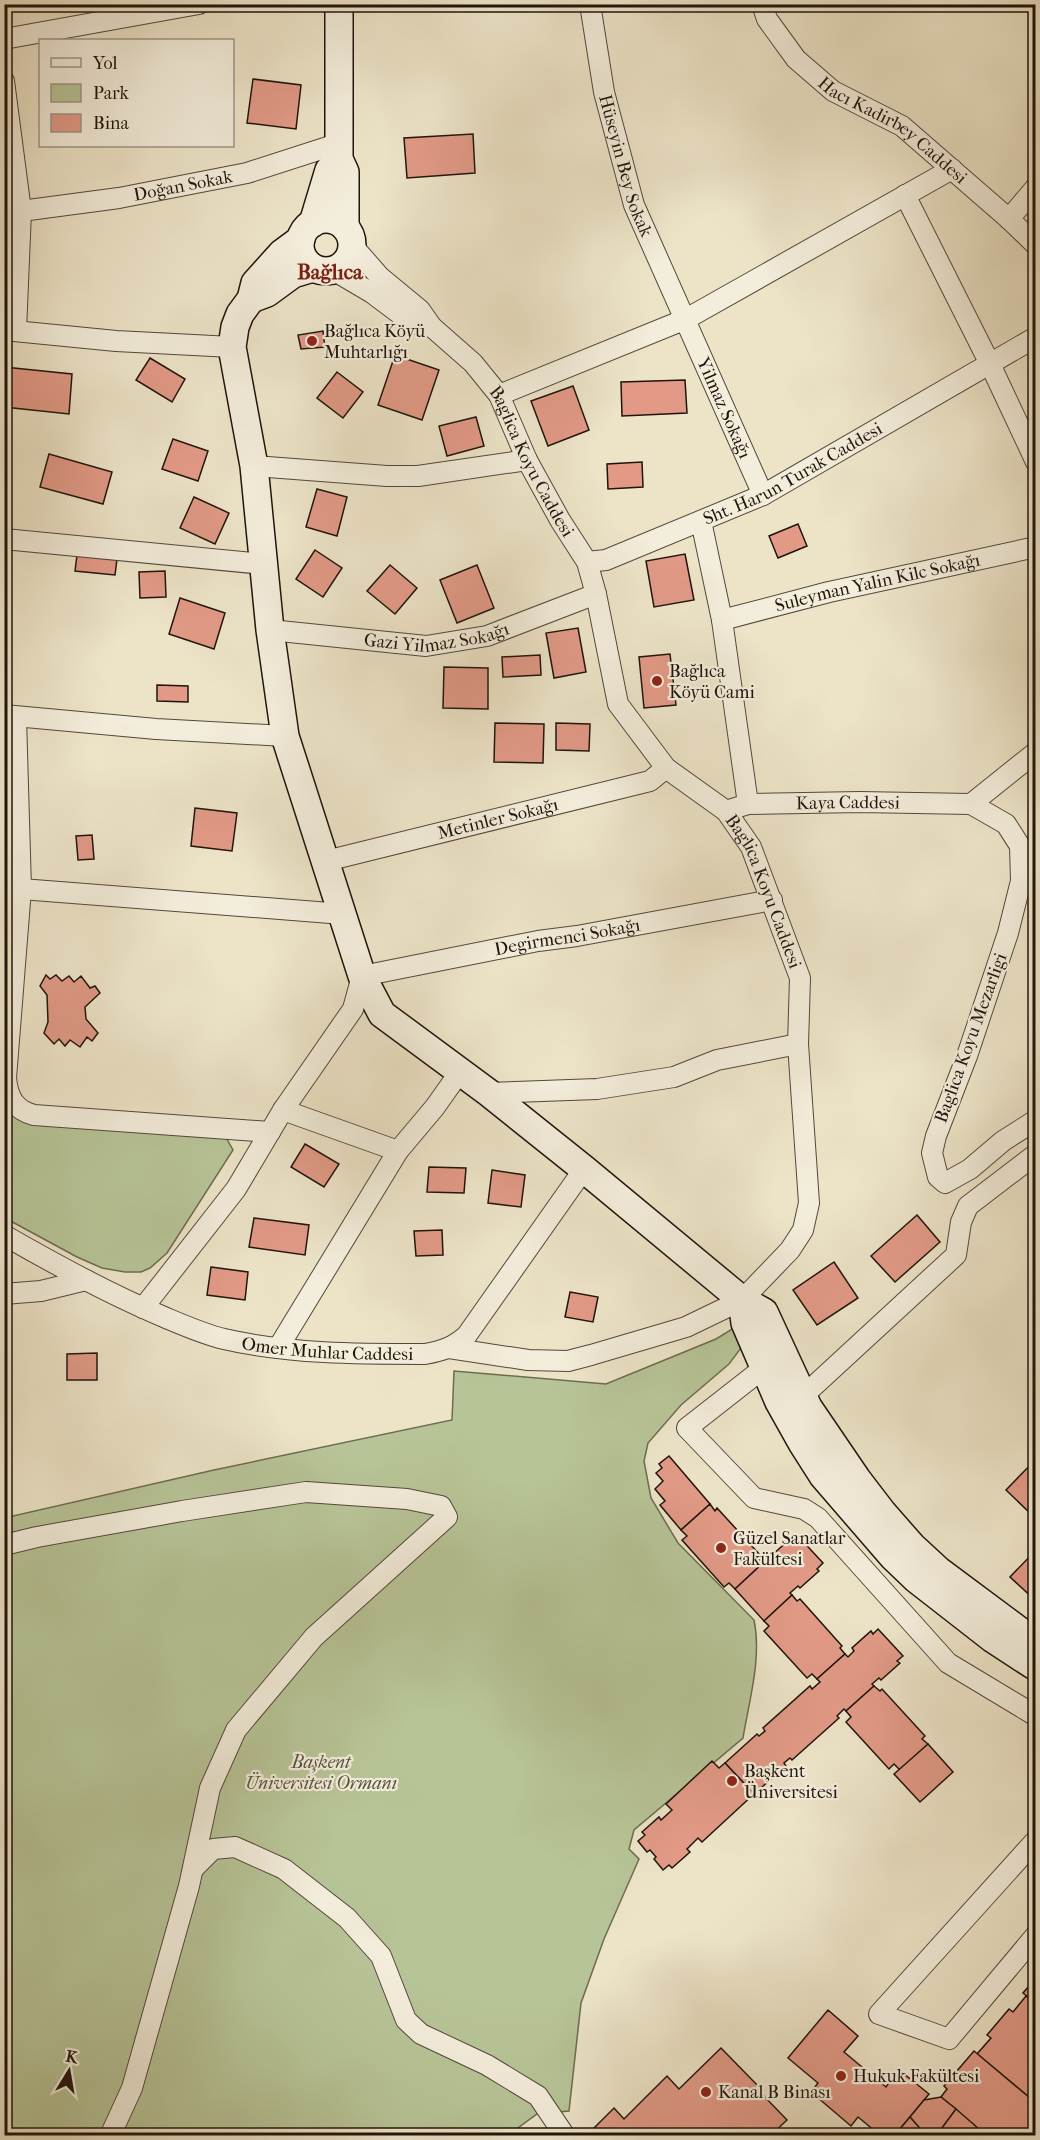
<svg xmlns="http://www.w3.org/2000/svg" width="1040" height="2140" viewBox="0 0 1040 2140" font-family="'IM FELL French Canon',serif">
	<rect width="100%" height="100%" fill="#ede4c8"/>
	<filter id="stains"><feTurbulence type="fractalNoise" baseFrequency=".00333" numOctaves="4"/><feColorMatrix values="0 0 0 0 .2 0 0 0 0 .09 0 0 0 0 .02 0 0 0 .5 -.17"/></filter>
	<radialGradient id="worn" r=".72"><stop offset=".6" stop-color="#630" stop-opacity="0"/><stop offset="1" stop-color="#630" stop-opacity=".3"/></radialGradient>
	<g fill="#b7c497" stroke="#6b6c52" stroke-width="1.5">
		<path d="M4,1107L10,1113L224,1134L233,1150L167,1253L150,1268L141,1272H125L102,1268L77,1257L5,1218Z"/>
		<path d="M737,1326L744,1344L729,1364L681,1405L648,1443L644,1461L651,1498L678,1543L754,1620C762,1658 749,1701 743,1738L634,1830L629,1849L639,1859L604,1939L581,2003L569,2111L537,2114L507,2136L5,2135L4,1518L214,1470L452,1420L454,1371L606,1384L716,1339Z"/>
	</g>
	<g fill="#e29a87" stroke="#1f140c" stroke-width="1.5">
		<path d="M253,79L301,85L296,129L247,123Z"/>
		<path d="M473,134L475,173L407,178L404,138Z"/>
		<path d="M323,331L325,347L301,349L298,335Z"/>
		<path d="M395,355L439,370L422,420L378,405Z"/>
		<path d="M150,358L185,379L172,402L136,380Z"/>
		<path d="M4,367L72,374L69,414L4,407Z"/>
		<path d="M337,372L363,392L343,418L317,398Z"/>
		<path d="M685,380L687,413L622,416L621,382Z"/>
		<path d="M573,386L589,430L548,446L531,401Z"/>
		<path d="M476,417L484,446L447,456L439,426Z"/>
		<path d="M173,439L208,451L198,481L162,469Z"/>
		<path d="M49,454L112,472L103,504L40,487Z"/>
		<path d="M642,462L643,487L608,489L607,464Z"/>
		<path d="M317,489L347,497L337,536L306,527Z"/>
		<path d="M194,497L229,513L215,544L180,528Z"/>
		<path d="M798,524L807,546L778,558L769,536Z"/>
		<path d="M315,550L342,568L323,597L296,579Z"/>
		<path d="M685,554L694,600L654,607L646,561Z"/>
		<path d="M77,555L117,559L115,575L75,571Z"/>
		<path d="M390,565L417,588L395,614L367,591Z"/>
		<path d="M477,565L494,608L457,623L440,580Z"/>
		<path d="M165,571L166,597L140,598L139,572Z"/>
		<path d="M180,598L225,613L214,649L169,634Z"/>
		<path d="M578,628L586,672L554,678L546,633Z"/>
		<path d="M670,654L676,705L644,708L639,657Z"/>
		<path d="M540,655L541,675L503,677L502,657Z"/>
		<path d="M444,667L488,668V709L443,708Z"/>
		<path d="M157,685L188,686V702L157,701Z"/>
		<path d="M495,723L544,724L543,763L494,762Z"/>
		<path d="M556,723L590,724L589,751L556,750Z"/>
		<path d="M195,808L237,813L232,851L191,846Z"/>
		<path d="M92,835L94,859L78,860L76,836Z"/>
		<path d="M46,975L50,979L56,975L62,981L69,976L74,982L81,976L90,988L95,986L100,993L85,1007L86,1019L98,1033L92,1041L87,1037L80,1047L70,1040L65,1046L59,1039L54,1044L44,1033L48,1022L47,995L40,986Z"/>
		<path d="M305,1144L339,1164L324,1187L291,1167Z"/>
		<path d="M429,1167L466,1168L464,1193L427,1192Z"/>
		<path d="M492,1170L525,1175L521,1207L488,1203Z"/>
		<path d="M917,1215L940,1242L895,1282L871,1256Z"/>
		<path d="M254,1218L309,1225L305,1255L249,1247Z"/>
		<path d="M442,1230L443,1255L416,1256L414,1231Z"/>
		<path d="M834,1262L858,1298L817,1325L793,1290Z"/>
		<path d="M211,1267L248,1272L245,1300L207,1295Z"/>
		<path d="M570,1292L598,1297L593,1322L565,1317Z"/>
		<path d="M97,1353V1380H67V1354Z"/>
		<path d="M669,1456L710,1504L681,1530L660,1505L665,1501L655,1489L663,1481L656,1473L662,1468L659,1464Z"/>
		<path d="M1036,1459V1511L1032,1515L1006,1490Z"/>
		<path d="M710,1504L715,1511L717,1508L760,1555L757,1558L763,1563L735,1589L729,1583L724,1587L682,1540L687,1536L681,1530Z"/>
		<path d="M798,1536L823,1563L817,1569L819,1571L800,1588L798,1586L790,1593L792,1595L764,1621L735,1589L763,1563L765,1566L773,1558L771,1556L790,1539L792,1541Z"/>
		<path d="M1036,1550V1601L1010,1577Z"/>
		<path d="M792,1595L797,1601L800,1599L842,1646L840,1648L845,1654L817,1679L812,1674L807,1678L764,1631L769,1626L764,1621Z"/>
		<path d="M878,1629L903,1656L897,1661L900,1663L881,1680L879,1678L872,1684L874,1686L846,1711L844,1709L837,1716L839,1718L792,1760L790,1758L784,1763L786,1766L754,1794L725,1763L757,1734L759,1736L765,1731L763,1728L810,1686L812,1689L820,1682L817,1679L845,1654L848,1657L854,1651L852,1648L871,1631L873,1634Z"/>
		<path d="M874,1686L880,1691L882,1689L925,1736L922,1739L928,1744L900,1770L894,1764L889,1769L846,1722L851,1717L846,1711Z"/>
		<path d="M928,1744L953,1772L920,1802L894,1774Z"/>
		<path d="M712,1761L719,1768L725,1763L754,1794L702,1842L698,1838L687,1849L690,1852L672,1868L669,1865L663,1870L654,1859L656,1857L650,1850L647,1852L638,1841L645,1835L642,1832L659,1817L661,1820L672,1810L666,1804Z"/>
		<path d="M1036,1978V2004L1023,1993Z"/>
		<path d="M1026,1996L1036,2004V2103L977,2054L991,2038L987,2035L1009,2009L1013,2012Z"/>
		<path d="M828,2010L858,2036L844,2052L886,2087L898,2069L929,2094L894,2136H881L858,2117L851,2126L811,2092L818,2083L788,2058Z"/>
		<path d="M721,2048L763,2091L761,2093L787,2120L770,2136H597L592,2130L614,2108L624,2119L667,2076L679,2089Z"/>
		<path d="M974,2051L1036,2103V2118L1021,2136H987L941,2097L947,2089L944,2086Z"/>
		<path d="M941,2097L956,2109L936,2136H922L924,2133L910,2117L924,2100Z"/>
		<path d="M956,2109L979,2129L974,2136H936Z"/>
		<path d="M910,2117L924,2133L922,2136H894Z"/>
	</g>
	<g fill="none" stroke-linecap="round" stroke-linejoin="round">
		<g stroke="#52483b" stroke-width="22">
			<g id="street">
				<path id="s1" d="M590,4L604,92L634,205L763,495"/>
				<path id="s2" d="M762,4L767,19L796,59L833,91L902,126L1009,219L1036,245"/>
				<path d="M4,39L199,4"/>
				<path d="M4,81L21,211L16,331"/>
				<path d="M905,195L990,364L1036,462"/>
				<path id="s3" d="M21,211L119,198L247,173L340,143"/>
				<path d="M1009,219L1036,187"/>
				<path id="s4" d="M352,245L380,277L420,310L432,327L473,363L499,395L527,460L560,520L587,562L596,594L618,704L666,768L726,811L751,847L800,978L798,1044L809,1203L803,1230L790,1250L742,1300L686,1327L591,1355L568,1361L528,1360L449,1348"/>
				<path d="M333,270L372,293L412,323L432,327"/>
				<path d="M4,330L116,341L232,347"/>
				<path d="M499,395L686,319L952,169"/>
				<path d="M254,466L387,476H418L527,460"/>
				<path d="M701,521L722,620L748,804"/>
				<path d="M4,539L263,564"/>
				<path id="s5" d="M587,562L606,560L763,495L1036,337"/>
				<path id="s6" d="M722,620L829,592L1036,547"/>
				<path id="s7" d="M270,630L426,646L487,636L596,594"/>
				<path d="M4,715L156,729L285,736"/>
				<path d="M16,717L21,889L6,1078C8,1098 15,1110 34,1115L270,1132"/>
				<path d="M971,804L1036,752"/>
				<path id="s8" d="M726,811L748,804L860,802L971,804L1006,824L1020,846L1021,881L1008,933L967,1056L936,1136L932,1153L938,1177L945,1183L970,1169L1003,1141L1036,1120"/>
				<path id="s9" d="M326,861L650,781L666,768"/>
				<path d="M21,889L343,914"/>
				<path d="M489,1093L597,1089L674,1077L717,1060L798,1044"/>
				<path d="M283,1110L398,1151L435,1107L459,1073"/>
				<path id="s10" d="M4,1235C56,1265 109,1294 164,1317C183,1325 203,1334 224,1339C289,1354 359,1354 425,1354C442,1351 454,1347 467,1335L584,1169"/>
				<path d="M4,1294L41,1291L86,1280"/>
				<path id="s11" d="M143,1308L236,1189L283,1110L353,1009L362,976L538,941L577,936L772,900"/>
				<path d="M278,1348L398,1151"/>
				<path d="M774,1360L687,1428L754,1498L804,1509L818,1518L948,1663L1036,1716"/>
				<path d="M803,1396L956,1255L961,1222L968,1206L1036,1154"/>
				<path d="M4,1545L37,1537L182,1511L306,1492L407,1499L441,1506L447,1517L314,1637L236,1730L210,1788L189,1886L132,2088L110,2136"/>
				<path d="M1036,1840L879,2014L949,2039L1036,1935"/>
				<path d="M193,1869L213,1849L235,1847L284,1869L347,1918L381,1956L406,2020L421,2034L487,2065L538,2096L565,2136"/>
			</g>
		</g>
		<g stroke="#1f140c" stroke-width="30">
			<g id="secondary">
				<path d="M339,4V159L345,172V227"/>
				<circle cx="326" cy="245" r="26"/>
				<path d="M313,223L329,170L339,159"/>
				<path d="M301,239L282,253L255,283L251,299L240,314L235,327L232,347L254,466L270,630L285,736L362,976L382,1014L489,1093L584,1169L742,1300L764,1312L808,1407L857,1479L883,1513L912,1546L938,1570L1036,1643"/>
				<path d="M251,299L267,293L293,274L313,268"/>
				<path d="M742,1300L745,1323L779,1402L802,1443L823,1476L893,1557L916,1579L993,1639L1036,1667"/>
			</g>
		</g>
		<use href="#street" stroke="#f3eddb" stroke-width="20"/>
		<use href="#secondary" stroke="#f3eddb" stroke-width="27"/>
	</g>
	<g fill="#8f2418" stroke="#f3eddb" stroke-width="2">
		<circle cx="312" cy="341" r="6"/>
		<circle cx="657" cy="681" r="6"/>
		<circle cx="721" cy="1548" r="6"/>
		<circle cx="732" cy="1781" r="6"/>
		<circle cx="841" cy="2076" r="6"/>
		<circle cx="706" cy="2092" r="6"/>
	</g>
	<g text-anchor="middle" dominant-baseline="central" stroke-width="4.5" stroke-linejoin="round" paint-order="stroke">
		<g font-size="18" fill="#1f140c" stroke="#f3eddb">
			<text stroke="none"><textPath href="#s2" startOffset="186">Hacı Kadirbey Caddesi</textPath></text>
			<text stroke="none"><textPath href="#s1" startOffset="166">Hüseyin Bey Sokak</textPath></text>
			<text stroke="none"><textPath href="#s3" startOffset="164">Doğan Sokak</textPath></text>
			<text stroke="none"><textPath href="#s1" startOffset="428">Yilmaz Sokağı</textPath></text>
			<text stroke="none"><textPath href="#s4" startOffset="285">Baglica Koyu Caddesi</textPath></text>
			<text stroke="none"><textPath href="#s5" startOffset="225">Sht. Harun Turak Caddesi</textPath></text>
			<text stroke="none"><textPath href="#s6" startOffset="160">Suleyman Yalin Kilc Sokağı</textPath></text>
			<text stroke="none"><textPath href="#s7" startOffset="168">Gazi Yilmaz Sokağı</textPath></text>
			<text stroke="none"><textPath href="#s8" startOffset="123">Kaya Caddesi</textPath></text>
			<text stroke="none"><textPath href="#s9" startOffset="177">Metinler Sokağı</textPath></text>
			<text stroke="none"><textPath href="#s4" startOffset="789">Baglica Koyu Caddesi</textPath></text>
			<text stroke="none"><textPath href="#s11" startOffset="609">Degirmenci Sokağı</textPath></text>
			<text transform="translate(971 1038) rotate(-70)">Baglica Koyu Mezarligi</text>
			<text stroke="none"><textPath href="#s10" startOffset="348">Omer Muhlar Caddesi</textPath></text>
		</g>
		<g font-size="18" fill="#1f140c" stroke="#f3eddb" text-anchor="start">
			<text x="324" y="331">Bağlıca Köyü<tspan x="324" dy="21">Muhtarlığı</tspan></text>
			<text x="669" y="671">Bağlıca<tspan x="669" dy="21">Köyü Cami</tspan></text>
			<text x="733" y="1538">Güzel Sanatlar<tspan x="733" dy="21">Fakültesi</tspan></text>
			<text x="744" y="1771">Başkent<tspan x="744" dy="21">Üniversitesi</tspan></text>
			<text x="853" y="2076">Hukuk Fakültesi</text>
			<text x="718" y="2092">Kanal B Binası</text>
		</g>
		<g font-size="18" font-style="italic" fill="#54523d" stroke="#f3eddb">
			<text x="321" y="1762">Başkent<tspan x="321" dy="21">Üniversitesi Ormanı</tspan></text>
		</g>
		<g font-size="21" font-weight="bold" fill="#7a1f14" stroke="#f3eddb">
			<text x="330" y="272">Bağlıca</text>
		</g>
	</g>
	<rect width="1040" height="2140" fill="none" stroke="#ede4c8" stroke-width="24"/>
	<rect x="6" y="6" width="1028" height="2128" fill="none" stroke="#1f140c" stroke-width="3"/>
	<rect x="12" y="12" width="1016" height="2116" fill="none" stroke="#1f140c" stroke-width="1.5"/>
	<rect x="39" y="39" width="195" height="108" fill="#f3eddb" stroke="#9e9688" stroke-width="1.5"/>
	<rect x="51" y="58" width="30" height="9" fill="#f3eddb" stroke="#9e9688" stroke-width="1.5"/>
	<text x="93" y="69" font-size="18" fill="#1f140c">Yol</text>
	<rect x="51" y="84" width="30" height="18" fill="#b7c497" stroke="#9e9688" stroke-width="1.5"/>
	<text x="93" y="99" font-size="18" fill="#1f140c">Park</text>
	<rect x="51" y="114" width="30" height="18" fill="#e29a87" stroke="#9e9688" stroke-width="1.5"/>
	<text x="93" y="129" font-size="18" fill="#1f140c">Bina</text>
	<g transform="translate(69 2071) rotate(11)" stroke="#f3eddb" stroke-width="4.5" paint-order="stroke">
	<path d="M0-4.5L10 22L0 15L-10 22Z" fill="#1f140c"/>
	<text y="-9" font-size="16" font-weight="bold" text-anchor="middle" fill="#1f140c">K</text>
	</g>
	<rect width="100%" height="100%" filter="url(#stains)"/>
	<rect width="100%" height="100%" fill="url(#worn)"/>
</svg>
